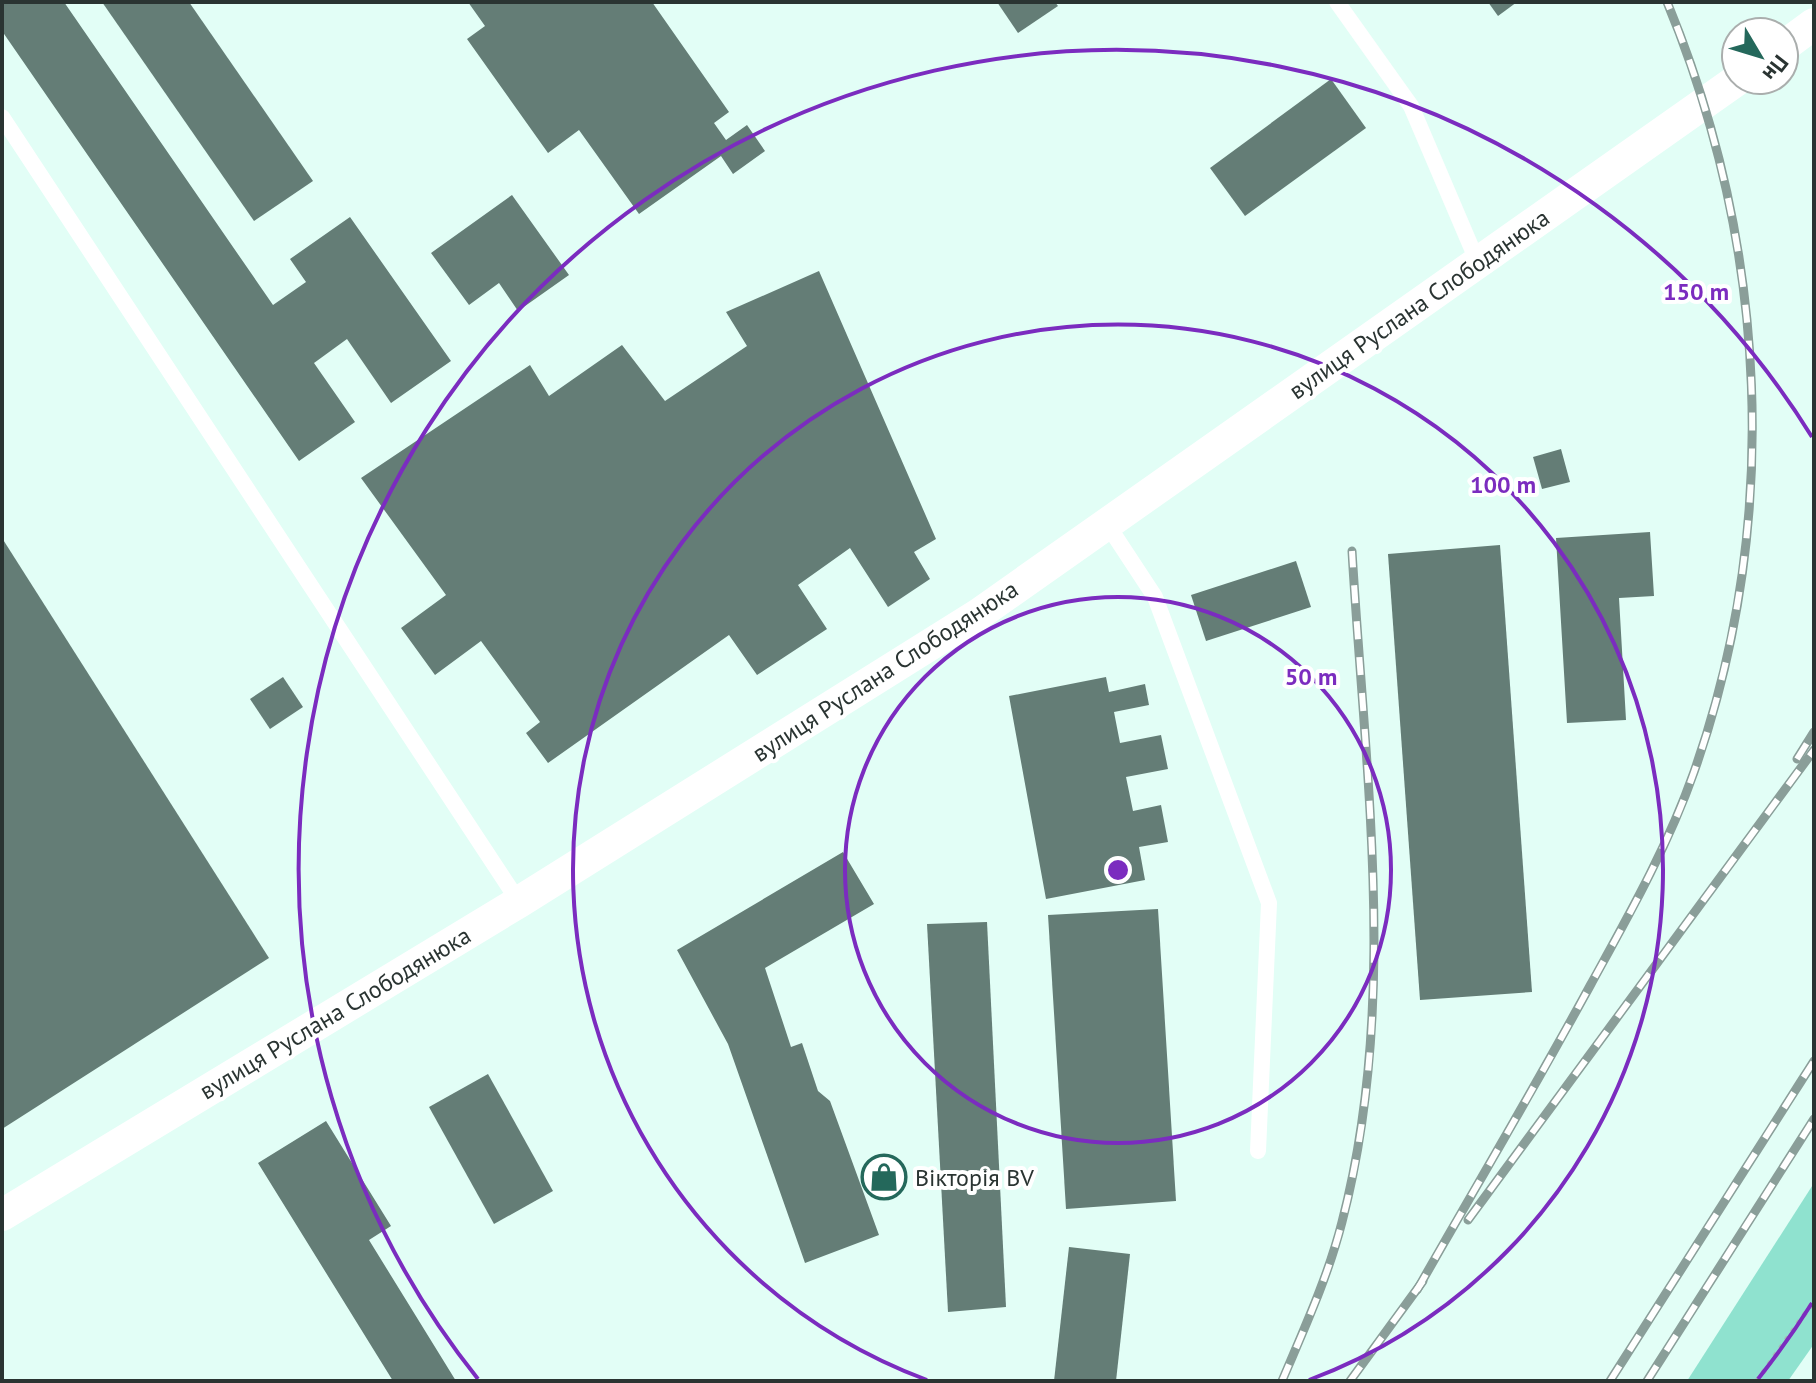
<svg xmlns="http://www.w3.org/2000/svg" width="1816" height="1383" viewBox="0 0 1816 1383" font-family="'PT Sans',sans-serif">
	<rect width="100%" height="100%" fill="#e2fef6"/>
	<path fill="#8fe2cf" d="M1814,1183V1344L1788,1381H1687Z"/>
	<g fill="#647d76">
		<path d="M2,2H64L273,305L306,282L290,259L350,217L451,361L391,403L347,339L314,363L355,422L299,461L2,31Z"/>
		<path d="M102,2H189L313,181L254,221Z"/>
		<path d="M468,2H652L729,112L714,123L726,140L747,125L765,151L733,174L721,156L639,214L579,130L548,153L467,39L485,26Z"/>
		<path d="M997,2H1055L1058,6L1018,33Z"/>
		<path d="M1488,2H1517L1498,16Z"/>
		<path d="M1331,79L1366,128L1245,216L1210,168Z"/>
		<path d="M512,195L569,275L518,311L499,283L469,305L431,253Z"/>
		<path d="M819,271L936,539L914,552L930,579L888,607L850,548L798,585L827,629L757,675L729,635L548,763L526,733L540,722L481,641L435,675L401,628L446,595L361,478L530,365L549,396L622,345L665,401L747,346L726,312Z"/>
		<path d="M1561,449L1570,482L1542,489L1533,457Z"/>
		<path d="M1650,532L1654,596L1619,598L1626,720L1567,723L1556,538Z"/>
		<path d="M2,538L269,958L2,1129Z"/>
		<path d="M1500,545L1532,992L1420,1000L1388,554Z"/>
		<path d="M1296,561L1311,607L1206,641L1191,595Z"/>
		<path d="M283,677L303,707L270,729L250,699Z"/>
		<path d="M1106,677L1109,692L1145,684L1149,705L1114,712L1120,743L1161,735L1168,769L1126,777L1133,811L1161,805L1168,842L1139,847L1145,880L1046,899L1009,696Z"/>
		<path d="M843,852L874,904L765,968L791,1047L802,1043L818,1091L830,1101L879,1235L805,1263L728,1044L677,950Z"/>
		<path d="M1158,909L1176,1201L1066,1209L1048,915Z"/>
		<path d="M987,922L1006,1307L948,1312L927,924Z"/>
		<path d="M488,1074L553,1191L494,1224L429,1107Z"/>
		<path d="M326,1121L391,1226L369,1240L456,1381H393L258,1163Z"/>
		<path d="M1069,1247L1130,1254L1116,1381H1054Z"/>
	</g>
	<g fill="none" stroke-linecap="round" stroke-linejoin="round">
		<path stroke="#a6bcb6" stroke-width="5" stroke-dasharray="4 6" stroke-linecap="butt" d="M1757,1381L1814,1301"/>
		<g stroke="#fff" stroke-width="16">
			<path d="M1337,2L1411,106L1478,263"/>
			<path d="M2,117L519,902"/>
			<path d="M1107,524L1155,597L1269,903L1258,1151"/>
		</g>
		<g stroke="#fff" stroke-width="32">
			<path d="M1784,46L1814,24"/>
			<path d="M2,1215L519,902L979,614L1737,80"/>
		</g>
		<g stroke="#8a9e99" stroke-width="9">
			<g id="rail">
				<path d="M1797,759L1814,732"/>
				<path d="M1468,1220L1814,750"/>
				<path d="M1417,1290C1475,1188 1535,1087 1591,984C1629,915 1668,846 1694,772C1782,522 1768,246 1667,2"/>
				<path d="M1282,1381C1304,1329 1328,1277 1342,1222C1399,1003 1365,774 1352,551"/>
				<path d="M1350,1381L1423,1281"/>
				<path d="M1610,1381L1814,1061"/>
				<path d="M1647,1381L1814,1119"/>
			</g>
		</g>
		<use href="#rail" stroke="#fff" stroke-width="6" stroke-dasharray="18" stroke-linecap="butt"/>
	</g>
	<g fill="none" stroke="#7b2cbf" stroke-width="4">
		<circle cx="1118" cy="870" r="273"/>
		<path d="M927 1380A545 545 0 1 1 1309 1380"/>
		<path d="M1812 1303A818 818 0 0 1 1758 1379M478 1379A818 818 0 1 1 1812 437"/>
	</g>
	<defs>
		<g id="shop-ring" transform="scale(2.3)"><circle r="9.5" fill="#fff" stroke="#24685b" stroke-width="1.5"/><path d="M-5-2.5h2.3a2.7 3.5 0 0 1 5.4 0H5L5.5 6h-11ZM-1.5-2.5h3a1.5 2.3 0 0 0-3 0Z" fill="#24685b"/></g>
	</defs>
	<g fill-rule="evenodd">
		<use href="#shop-ring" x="884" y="1177"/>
	</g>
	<g text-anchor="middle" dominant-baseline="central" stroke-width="8" stroke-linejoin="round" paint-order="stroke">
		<g font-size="24" fill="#2a3432" stroke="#fff">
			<text transform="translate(1419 304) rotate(-35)">вулиця Руслана Слободянюка</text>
			<text transform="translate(885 671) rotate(-33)">вулиця Руслана Слободянюка</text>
			<text transform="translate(335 1013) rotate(-31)">вулиця Руслана Слободянюка</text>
		</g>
		<g font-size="24" fill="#2a3432" stroke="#fff" text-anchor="start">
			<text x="915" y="1177">Вікторія BV</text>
		</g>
	</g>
	<circle cx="1118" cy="870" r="12" fill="#7b2cbf" stroke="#fff" stroke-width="4"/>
	<g font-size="24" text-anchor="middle" font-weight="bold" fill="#7b2cbf" stroke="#fff" stroke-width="8" stroke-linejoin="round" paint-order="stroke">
		<text x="1696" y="300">150 m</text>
		<text x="1503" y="493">100 m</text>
		<text x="1311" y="685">50 m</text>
	</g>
	<rect width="1816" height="1383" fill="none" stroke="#2a3432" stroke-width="8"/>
	<g transform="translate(1760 56) rotate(128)"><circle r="38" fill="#ffffff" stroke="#aaaead" stroke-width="2"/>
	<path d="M0-6L14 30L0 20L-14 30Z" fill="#24685b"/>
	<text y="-12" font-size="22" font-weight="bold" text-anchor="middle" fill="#2a3432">Пн</text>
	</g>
</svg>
